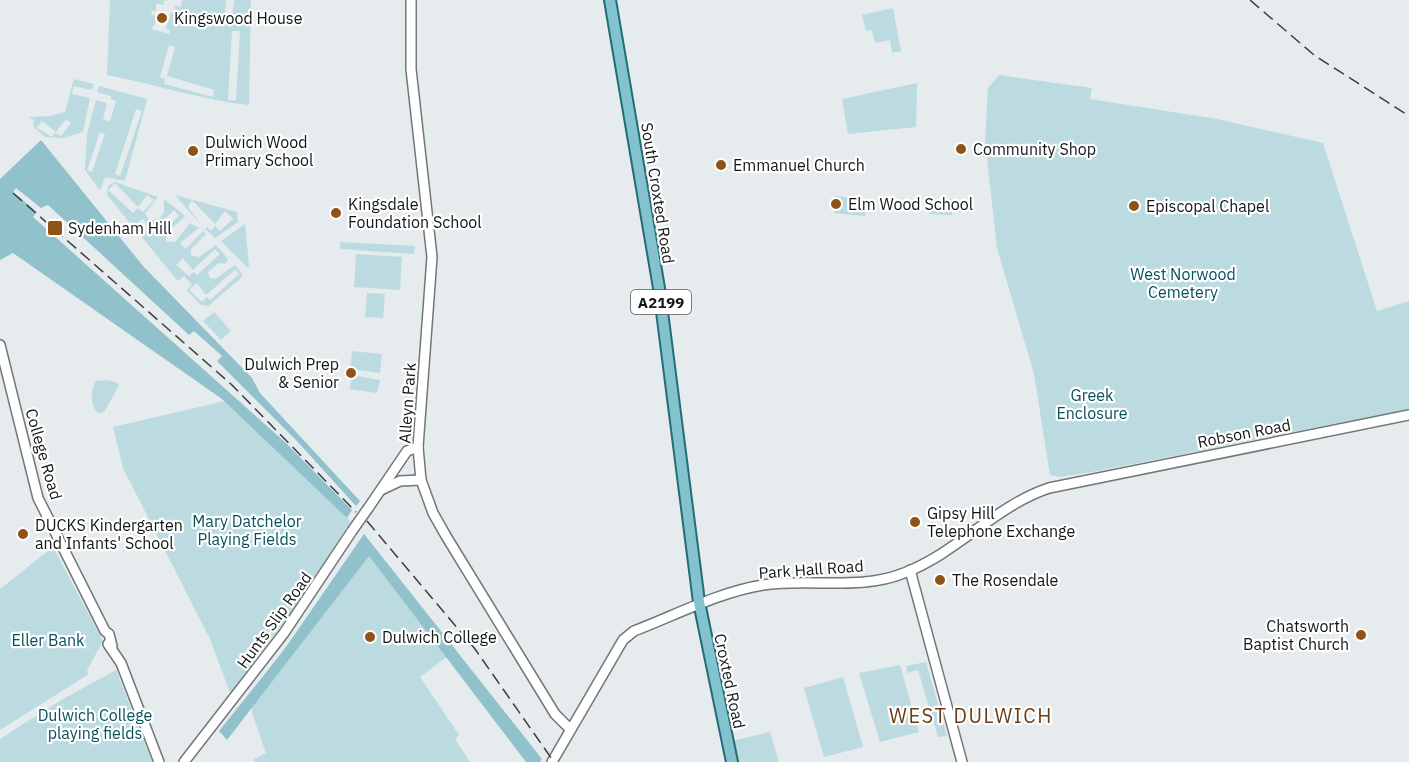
<svg xmlns="http://www.w3.org/2000/svg" width="1409" height="762" viewBox="0 0 1409 762" font-family="'IBM Plex Sans',sans-serif">
	<rect width="100%" height="100%" fill="#e6ebed"/>
	<g fill="#bbdbe1" fill-rule="evenodd">
		<path d="M110,0H168L164,1L163,5L156,3V11H152L151,14L155,16L156,22L151,29L169,34L170,30L166,29L171,13L175,12V6L181,7L182,0H226L225,16L232,17L234,0H251L249,105C201,100 155,84 107,75ZM232,31H240L236,101L228,100ZM169,45L175,47L167,76L214,90L213,97L164,84L165,79L160,77Z"/>
		<path d="M893,8L901,51L892,53L890,40L875,43L872,30L866,31L862,15Z"/>
		<path d="M999,75L1092,88L1090,99L1217,119L1323,143L1377,311L1409,301V409L1092,472L1059,477L1050,475L1034,374L997,248L985,140L988,88Z"/>
		<path d="M74,79L94,84L92,90L74,86L72,94L90,98L83,132L64,138L45,137L33,126L34,120L29,117L50,116L65,112ZM66,119L71,123L61,136L55,133L52,137L37,128L42,121L56,132Z"/>
		<path d="M917,83L916,127L848,134L842,99Z"/>
		<path d="M99,86L147,99L125,181L105,177L100,190L85,170L87,134L96,100L107,103L103,119L110,122L116,101L111,99V96L97,92ZM136,109L142,111L120,176L115,174ZM100,132L105,134L92,172L87,170Z"/>
		<path d="M115,182L158,197L145,213L149,220L159,219L164,213V199L185,216L166,234V241L175,242L190,223L199,228L180,243L186,249L203,231L206,234L191,249V255L199,257L216,245L228,259L225,264L219,263L208,272L210,278L215,279L235,265L242,274L241,278L208,306L201,305L187,290L192,285L184,276L178,281L107,195L108,186ZM115,183L138,207L147,195L154,200L143,212L138,208L133,213L108,190ZM174,210L179,216L157,236L154,233L149,237L135,225L143,219L152,231ZM215,249L220,254L197,275L194,272L189,276L176,265L183,258L193,270ZM235,270L239,274L210,300L207,297L202,302L189,290L197,283L206,295Z"/>
		<path d="M175,195L237,212L238,222L215,238L205,229L207,227L211,231L215,226L220,231L233,219L225,211L215,224L192,200L188,207L201,225Z"/>
		<path d="M835,196L867,199L865,216L834,213Z"/>
		<path d="M930,199H952V215L929,214Z"/>
		<path d="M245,224L249,265L248,268L221,241Z"/>
		<path d="M340,242L415,246L414,254L340,249Z"/>
		<path d="M356,254L402,257L400,290L354,287Z"/>
		<path d="M367,293L385,294L383,318L365,317Z"/>
		<path d="M214,312L231,331L221,340L203,321Z"/>
		<path d="M352,351L382,354L380,373L350,369Z"/>
		<path d="M352,375L380,380L377,393L350,389Z"/>
		<path d="M108,380L118,383L119,386L104,412L98,413C90,406 90,390 96,381Z"/>
		<path d="M225,401L342,509L350,522L295,607L230,693L210,639L123,468L113,427Z"/>
		<path d="M364,534L456,650L420,677L459,735L455,739L470,762H255L253,760L266,753L252,713V691L303,624Z"/>
		<path d="M53,547L103,641L87,670L89,674L0,730V589Z"/>
		<path d="M926,662L947,736L938,737L918,670L907,673L906,666Z"/>
		<path d="M900,665L919,732L880,742L859,673Z"/>
		<path d="M116,670L152,762H0V739L61,700Z"/>
		<path d="M843,677L863,747L824,757L804,688Z"/>
		<path d="M770,732L779,762H734L727,742Z"/>
	</g>
	<g fill="#91c2cc">
		<path d="M41,140L143,266L252,378L260,393L360,501L356,506L296,440L217,361L222,356L194,331L189,335L48,205L41,208L16,188L13,192L37,212L33,217L286,443L352,510L347,518L222,399L13,253L0,260V179Z"/>
		<path d="M364,534L542,759L540,762H526L369,556L227,740L219,731L284,650Z"/>
	</g>
	<g fill="none" stroke-linecap="round" stroke-linejoin="round">
		<g stroke="#727778" stroke-width="12">
			<g id="minor">
				<path d="M411,0V69L432,257L418,447L421,480L433,513L446,536L555,714L570,729"/>
				<path d="M0,345L38,498L105,631L109,634L112,646"/>
				<path d="M383,489L400,481L421,480"/>
				<path d="M369,507L407,451L418,447"/>
				<path d="M910,570L962,762"/>
				<path d="M108,644L121,663L159,762"/>
				<path d="M184,762L284,633L352,531"/>
				<path d="M552,762L623,640L634,631C676,615 719,592 763,585C809,578 860,591 904,573C957,553 995,506 1049,488L1409,415"/>
			</g>
		</g>
		<g stroke="#256c78" stroke-width="14">
			<path id="major" d="M610,0L659,288L699,602L732,762"/>
		</g>
		<use href="#minor" stroke="#fff" stroke-width="9"/>
		<use href="#major" stroke="#82c3cd" stroke-width="10"/>
		<g stroke="#3b3e3f" stroke-width="1.5" stroke-dasharray="12 6" stroke-linecap="butt">
			<path d="M1250,0L1314,55L1409,116"/>
			<path d="M13,193L232,385L356,512"/>
			<path d="M367,521L475,649L554,762"/>
		</g>
		<g stroke="#727778" stroke-width="12" stroke-linecap="butt">
			<path id="minor-bridge" d="M352,531L369,507"/>
		</g>
		<use href="#minor-bridge" stroke="#fff" stroke-width="9"/>
	</g>
	<g fill="#905217" stroke="#fff" stroke-width="2">
		<circle cx="162" cy="18" r="6"/>
		<circle cx="961" cy="149" r="6"/>
		<circle cx="193" cy="151" r="6"/>
		<circle cx="721" cy="165" r="6"/>
		<circle cx="836" cy="204" r="6"/>
		<circle cx="1134" cy="206" r="6"/>
		<circle cx="336" cy="213" r="6"/>
		<rect x="47" y="220" width="16" height="16" rx="3"/>
		<circle cx="351" cy="373" r="6"/>
		<circle cx="915" cy="522" r="6"/>
		<circle cx="23" cy="534" r="6"/>
		<circle cx="940" cy="580" r="6"/>
		<circle cx="1361" cy="635" r="6"/>
		<circle cx="370" cy="637" r="6"/>
	</g>
	<g text-anchor="middle" dominant-baseline="central" stroke-width="4.5" stroke-linejoin="round" paint-order="stroke">
		<rect fill="#fff" stroke="#5a5b5c" stroke-width="1.5" x="631" y="290" width="60" height="24" rx="4.5"/>
		<g font-size="15" font-weight="bold" fill="#131516">
			<text x="661" y="302">A2199</text>
		</g>
		<g font-size="16" fill="#131516" stroke="#fff" text-anchor="start">
			<text x="174" y="18">Kingswood House</text>
			<text x="205" y="142">Dulwich Wood<tspan x="205" dy="18">Primary School</tspan></text>
			<text x="973" y="149">Community Shop</text>
			<text x="733" y="165">Emmanuel Church</text>
			<text x="348" y="204">Kingsdale<tspan x="348" dy="18">Foundation School</tspan></text>
			<text x="848" y="204">Elm Wood School</text>
			<text x="1146" y="206">Episcopal Chapel</text>
			<text x="68" y="228">Sydenham Hill</text>
			<text x="339" y="364" text-anchor="end">Dulwich Prep<tspan x="339" dy="18">&amp; Senior</tspan></text>
			<text x="927" y="513">Gipsy Hill<tspan x="927" dy="18">Telephone Exchange</tspan></text>
			<text x="35" y="525">DUCKS Kindergarten<tspan x="35" dy="18">and Infants' School</tspan></text>
			<text x="952" y="580">The Rosendale</text>
			<text x="1349" y="626" text-anchor="end">Chatsworth<tspan x="1349" dy="18">Baptist Church</tspan></text>
			<text x="382" y="637">Dulwich College</text>
		</g>
		<g font-size="16" fill="#131516" stroke="#fff">
			<text transform="translate(658 193) rotate(81)">South Croxted Road</text>
			<text transform="translate(407 403) rotate(-86)">Alleyn Park</text>
			<text transform="translate(1244 433) rotate(-11)">Robson Road</text>
			<text transform="translate(44 454) rotate(74)">College Road</text>
			<text transform="translate(811 569) rotate(-4)">Park Hall Road</text>
			<text transform="translate(274 620) rotate(-54)">Hunts Slip Road</text>
			<text transform="translate(730 681) rotate(78)">Croxted Road</text>
		</g>
		<g font-size="16" fill="#06515b" stroke="#fff">
			<text x="1183" y="274">West Norwood<tspan x="1183" dy="18">Cemetery</tspan></text>
			<text x="1092" y="395">Greek<tspan x="1092" dy="18">Enclosure</tspan></text>
			<text x="247" y="521">Mary Datchelor<tspan x="247" dy="18">Playing Fields</tspan></text>
			<text x="48" y="640">Eller Bank</text>
			<text x="95" y="715">Dulwich College<tspan x="95" dy="18">playing fields</tspan></text>
		</g>
		<g font-size="20" letter-spacing="1.5" fill="#683c16" stroke="#fff">
			<text x="971" y="715">WEST DULWICH</text>
		</g>
	</g>
</svg>
